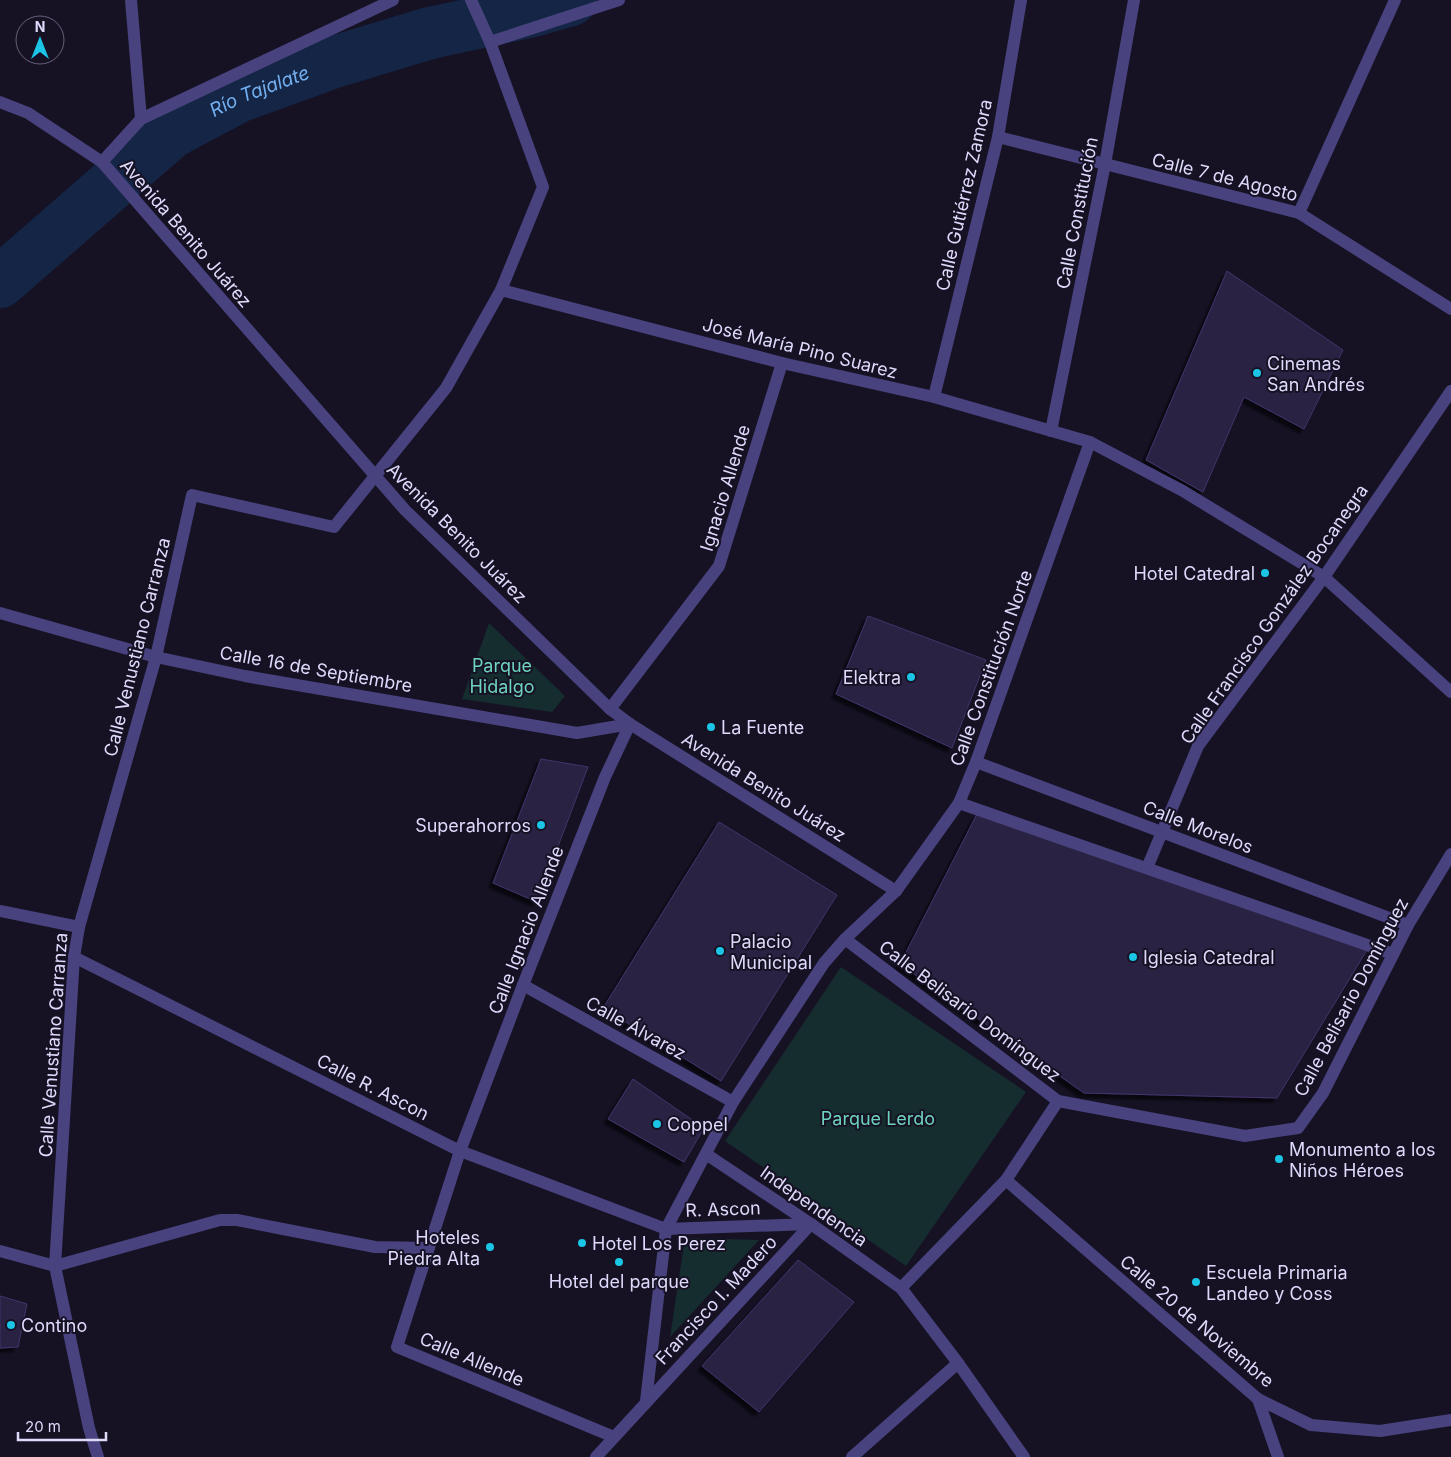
<svg xmlns="http://www.w3.org/2000/svg" width="1451" height="1457" viewBox="0 0 1451 1457" font-family="Inter,sans-serif">
	<defs>
		<filter id="shadow"><feDropShadow dx="-4.5" dy="4.5" stdDeviation="1" flood-color="#0009"/></filter>
	</defs>
	<rect width="100%" height="100%" fill="#161224"/>
	<g fill="#152d2e">
		<path d="M489,623L565,696L552,712L462,699Z"/>
		<path d="M841,967L1026,1092L906,1266L725,1141Z"/>
		<path d="M685,1238L759,1240L670,1337Z"/>
	</g>
	<g fill="none" stroke-linecap="round" stroke-linejoin="round">
		<path stroke="#142546" stroke-width="52" id="s1" d="M0,282L172,132L238,97L334,62L430,33L533,11L571,0"/>
	</g>
	<g fill="#292043" stroke="#43356c" filter="url(#shadow)">
		<path d="M1227,271L1343,350L1304,429L1244,397L1203,492L1146,460Z"/>
		<path d="M868,616L986,660L952,748L836,694Z"/>
		<path d="M541,759L588,767L537,902L493,883Z"/>
		<path d="M977,814L1367,950L1277,1098L1084,1093L900,964Z"/>
		<path d="M719,822L837,895L721,1081L603,1008Z"/>
		<path d="M633,1079L704,1128L684,1162L608,1119Z"/>
		<path d="M798,1260L854,1302L759,1412L702,1366Z"/>
		<path d="M0,1296L27,1304L18,1347L0,1348Z"/>
	</g>
	<g fill="none" stroke-linecap="round" stroke-linejoin="round">
		<g stroke="#48427e" stroke-width="12">
			<path d="M131,0L141,119"/>
			<path d="M490,42L619,0"/>
			<path d="M0,102L28,113L102,162L405,510L610,709L630,724L896,891"/>
			<path d="M998,137L1299,213L1451,309"/>
			<path d="M102,162L141,119L393,0"/>
			<path d="M1299,213L1395,0"/>
			<path d="M501,290L782,363L934,397L1090,442L1183,491L1324,577L1451,692"/>
			<path d="M934,397L998,137L1021,0"/>
			<path d="M1051,431L1105,164L1134,0"/>
			<path d="M0,613L156,657L245,676L577,733L630,724"/>
			<path d="M610,709L719,566L782,363"/>
			<path d="M976,762L1408,925"/>
			<path d="M959,803L1393,954"/>
			<path d="M1147,868L1198,746L1324,577L1451,391"/>
			<path d="M0,911L79,927"/>
			<path d="M845,939L1058,1101L1245,1136L1298,1128L1323,1093L1408,925L1451,854"/>
			<path d="M74,957L460,1151L666,1229L811,1224"/>
			<path d="M523,985L733,1102"/>
			<path d="M706,1154L811,1224L901,1288L958,1363L1024,1457"/>
			<path d="M1006,1180L1258,1399L1311,1425L1380,1431L1451,1420"/>
			<path d="M0,1251L55,1266L220,1220H237L375,1247L429,1248"/>
			<path d="M901,1288L1006,1180L1058,1101"/>
			<path d="M1258,1399L1278,1457"/>
			<path d="M646,1401L666,1229L733,1102L824,963L845,939L896,891L959,803L976,762L1090,442"/>
			<path d="M614,1437L397,1347L460,1151L523,985L605,777L630,724"/>
			<path d="M98,1457L89,1428L55,1266L74,957L79,927L156,657L192,495L334,527L446,388L501,290L543,187L490,42L471,0"/>
			<path d="M596,1457L811,1224"/>
			<path d="M852,1457L958,1363"/>
		</g>
	</g>
	<g fill="#1bc5e5" stroke="#161224" stroke-width="2">
		<circle cx="1257" cy="373" r="5"/>
		<circle cx="1265" cy="573" r="5"/>
		<circle cx="911" cy="677" r="5"/>
		<circle cx="711" cy="727" r="5"/>
		<circle cx="541" cy="825" r="5"/>
		<circle cx="720" cy="951" r="5"/>
		<circle cx="1133" cy="957" r="5"/>
		<circle cx="657" cy="1124" r="5"/>
		<circle cx="1279" cy="1159" r="5"/>
		<circle cx="582" cy="1243" r="5"/>
		<circle cx="490" cy="1247" r="5"/>
		<circle cx="619" cy="1262" r="5"/>
		<circle cx="1196" cy="1282" r="5"/>
		<circle cx="11" cy="1325" r="5"/>
	</g>
	<g text-anchor="middle" dominant-baseline="central" stroke-width="4" stroke-linejoin="round" paint-order="stroke">
		<g font-size="18" fill="#dfd9fb" stroke="#161224">
			<text transform="translate(1225 177) rotate(14)">Calle 7 de Agosto</text>
			<text transform="translate(964 195) rotate(-77)">Calle Gutiérrez Zamora</text>
			<text transform="translate(1077 213) rotate(-79)">Calle Constitución</text>
			<text transform="translate(186 233) rotate(49)">Avenida Benito Juárez</text>
			<text transform="translate(800 348) rotate(14)">José María Pino Suarez</text>
			<text transform="translate(725 488) rotate(-73)">Ignacio Allende</text>
			<text transform="translate(457 533) rotate(45)">Avenida Benito Juárez</text>
			<text transform="translate(1274 614) rotate(-55)">Calle Francisco González Bocanegra</text>
			<text transform="translate(137 647) rotate(-76)">Calle Venustiano Carranza</text>
			<text transform="translate(991 668) rotate(-70)">Calle Constitución Norte</text>
			<text transform="translate(316 669) rotate(10)">Calle 16 de Septiembre</text>
			<text transform="translate(764 787) rotate(32)">Avenida Benito Juárez</text>
			<text transform="translate(1198 827) rotate(21)">Calle Morelos</text>
			<text transform="translate(526 930) rotate(-69)">Calle Ignacio Allende</text>
			<text transform="translate(1351 997) rotate(-62)">Calle Belisario Domínguez</text>
			<text transform="translate(970 1011) rotate(37)">Calle Belisario Domínguez</text>
			<text transform="translate(636 1028) rotate(29)">Calle Álvarez</text>
			<text transform="translate(53 1045) rotate(-86)">Calle Venustiano Carranza</text>
			<text transform="translate(373 1087) rotate(27)">Calle R. Ascon</text>
			<text transform="translate(814 1206) rotate(35)">Independencia</text>
			<text transform="translate(723 1209) rotate(-2)">R. Ascon</text>
			<text transform="translate(716 1300) rotate(-47)">Francisco I. Madero</text>
			<text transform="translate(1197 1321) rotate(40)">Calle 20 de Noviembre</text>
			<text transform="translate(472 1359) rotate(23)">Calle Allende</text>
		</g>
		<g font-size="18" fill="#dfd9fb" stroke="#161224" text-anchor="start">
			<text x="1267" y="363">Cinemas<tspan x="1267" dy="21">San Andrés</tspan></text>
			<text x="1255" y="573" text-anchor="end">Hotel Catedral</text>
			<text x="901" y="677" text-anchor="end">Elektra</text>
			<text x="721" y="727">La Fuente</text>
			<text x="531" y="825" text-anchor="end">Superahorros</text>
			<text x="730" y="941">Palacio<tspan x="730" dy="21">Municipal</tspan></text>
			<text x="1143" y="957">Iglesia Catedral</text>
			<text x="667" y="1124">Coppel</text>
			<text x="1289" y="1149">Monumento a los<tspan x="1289" dy="21">Niños Héroes</tspan></text>
			<text x="480" y="1237" text-anchor="end">Hoteles<tspan x="480" dy="21">Piedra Alta</tspan></text>
			<text x="592" y="1243">Hotel Los Perez</text>
			<text x="1206" y="1272">Escuela Primaria<tspan x="1206" dy="21">Landeo y Coss</tspan></text>
			<text x="619" y="1281" text-anchor="middle">Hotel del parque</text>
			<text x="21" y="1325">Contino</text>
		</g>
		<g font-size="18" fill="#6dd3bf" stroke="#161224">
			<text x="502" y="665">Parque<tspan x="502" dy="21">Hidalgo</tspan></text>
			<text x="878" y="1118">Parque Lerdo</text>
		</g>
		<g font-size="19" font-style="italic" fill="#73afef" stroke="#161224">
			<text stroke="none"><textPath href="#s1" startOffset="325">Río Tajalate</textPath></text>
		</g>
	</g>
	<g transform="translate(40 40)"><circle r="24" fill="#161224" stroke="#66627a"/>
	<path d="M0-4L9 19L0 12L-9 19Z" fill="#1bc5e5"/>
	<text y="-8" font-size="14" font-weight="bold" text-anchor="middle" fill="#dfd9fb">N</text>
	</g>
	<path d="M18 1432v8h88v-8" fill="none" stroke="#dfd9fb" stroke-width="2.5"/>
	<text x="25" y="1432" font-size="15" fill="#dfd9fb" stroke="#161224" stroke-width="4" paint-order="stroke">20 m</text>
</svg>
